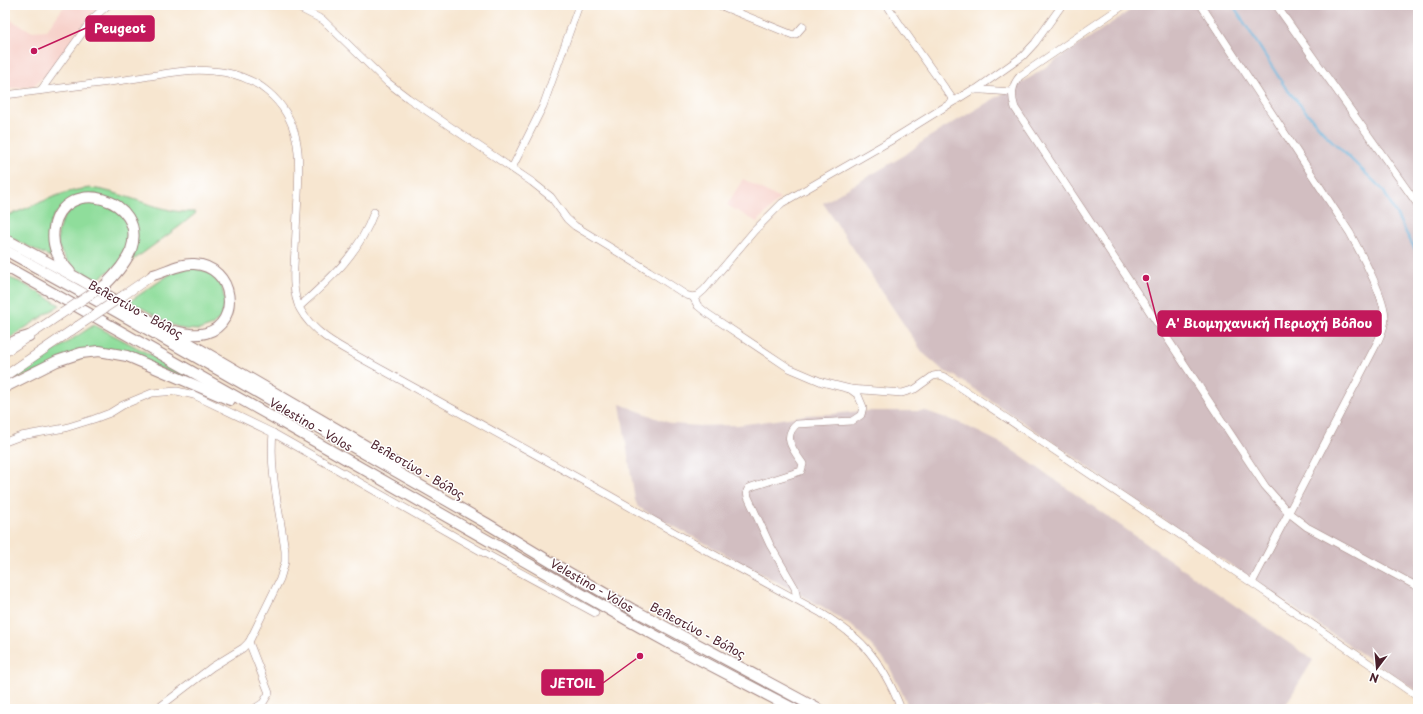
<svg xmlns="http://www.w3.org/2000/svg" width="1423" height="714" viewBox="0 0 1423 714" font-family="'Playpen Sans',sans-serif">
	<rect width="100%" height="100%" fill="#fff"/>
	<filter id="ink" filterUnits="userSpaceOnUse"><feTurbulence type="fractalNoise" baseFrequency=".025" numOctaves="2"/><feDisplacementMap in="SourceGraphic" scale="8" xChannelSelector="R" yChannelSelector="G"/><feConvolveMatrix kernelMatrix="1 2 1 2 8 2 1 2 1" color-interpolation-filters="sRGB"/></filter>
	<filter id="wash" filterUnits="userSpaceOnUse"><feTurbulence type="fractalNoise" baseFrequency=".012" numOctaves="4" result="noise"/><feDisplacementMap in="SourceGraphic" scale="16" xChannelSelector="R" yChannelSelector="G"/><feGaussianBlur stdDeviation="0.9" result="paint"/><feColorMatrix in="noise" values="0 0 0 0 0 0 0 0 0 0 0 0 0 0 0 0 0 1.4 0 .05"/><feComposite in="paint" operator="in"/></filter>
	<g filter="url(#wash)">
		<rect width="100%" height="100%" fill="#f7e6d0"/>
		<g fill="#f7d0c9">
			<path d="M65,5H102L93,13L50,72L33,86L5,89V17L31,31L47,30Z"/>
			<path d="M743,179L780,199L757,222L727,205Z"/>
		</g>
		<g fill="#d2bec1">
			<path d="M1138,5H1418V692L1111,484L1076,458L955,376L944,371L923,353L823,203L905,155L929,137L1031,77Z"/>
			<path d="M620,404L672,424L699,426L738,425L776,420L806,415L833,414L860,411H926L960,423L1005,445L1313,660L1283,709H908L906,701L888,664L857,630L823,607L638,507L635,500Z"/>
		</g>
		<g fill="#8fdd9b" stroke="#6c7e63">
			<path d="M90,188C117,191 140,203 166,209C175,212 185,212 194,212L196,213L180,226L132,261L135,227L95,194L55,214L49,226L48,234L49,247L52,258L5,235V216C36,207 56,191 90,188Z"/>
			<path d="M86,202L108,205L123,217L129,229V242L119,264L95,281C72,268 49,252 61,223C67,210 73,207 86,202Z"/>
			<path d="M191,267L209,272L222,286L225,303L221,317L213,325L199,330L183,329L170,324L130,301L172,273Z"/>
			<path d="M5,276L22,283L60,305L5,341Z"/>
			<path d="M94,325L197,379L210,387L109,349L8,381Z"/>
		</g>
		<g fill="none" stroke-linecap="round" stroke-linejoin="round">
			<path stroke="#62b4dd" stroke-width="2" d="M1233,5L1285,87L1326,135L1383,190L1418,255"/>
		</g>
	</g>
	<g filter="url(#ink)">
		<g fill="none" stroke-linecap="round" stroke-linejoin="round">
			<g stroke="#a0827e" stroke-width="8">
				<g id="minor">
					<path d="M293,5L323,20L387,82L408,98L532,182L551,197L567,219L575,226L649,271L686,295L693,297L697,296L704,290L754,231L782,203L890,141L972,90H983L1012,92"/>
					<path d="M719,5L793,35L796,34L803,26"/>
					<path d="M887,5L901,26L954,101"/>
					<path d="M1124,5L1020,76C1011,86 1011,96 1015,108L1265,486L1289,513L1307,527L1418,587"/>
					<path d="M1201,5L1350,233C1360,252 1385,297 1385,318C1385,327 1381,334 1378,341L1252,583"/>
					<path d="M1276,5L1418,205"/>
					<path d="M41,90L93,18L108,5"/>
					<path d="M975,90L1023,56L1035,43L1062,5"/>
					<path d="M5,95C45,90 85,85 125,80C154,76 184,68 212,71C232,72 253,79 268,92C301,120 300,155 298,195C297,213 296,231 295,249C294,268 291,291 300,309C314,335 343,348 368,362L607,494L700,547L821,613C837,623 853,634 865,647C880,664 893,688 901,709"/>
					<path d="M512,168L543,106L579,5"/>
					<path d="M693,297L698,306L708,314L789,368L822,382L850,389L858,395L863,407L861,415L852,421L797,424C781,437 794,451 803,464L801,471L754,486L749,488L747,491L748,497L770,545L795,588L797,599"/>
					<path d="M299,307C331,278 359,254 374,212"/>
					<path d="M850,389L902,393L915,389L933,376L939,375L945,377L1252,583L1418,697"/>
					<path d="M5,442L21,436L65,428L94,419L110,413L123,405L152,393L177,391L194,395L273,433L477,549L595,613"/>
					<path d="M249,642L269,693L263,703L254,709"/>
					<path d="M157,709L212,667L243,648L249,642L280,579L285,562V551C280,512 269,472 273,433"/>
				</g>
			</g>
			<g stroke="#a0827e" stroke-width="10">
				<g id="major">
					<path d="M124,295L153,275"/>
					<path d="M5,352L58,316"/>
					<path d="M5,376L78,326"/>
				</g>
			</g>
			<g stroke="#a0827e" stroke-width="12">
				<g id="highway">
					<path d="M5,239L79,279L397,464"/>
					<path d="M5,250L117,312L486,523L559,567L632,609L818,709"/>
					<path d="M5,266L281,422L629,621L689,654L794,709"/>
					<path d="M70,272C58,259 51,246 54,228C64,174 149,198 131,250C126,263 116,274 106,284"/>
					<path d="M153,275C166,272 179,263 194,264C235,266 241,323 206,333C196,336 186,334 175,331"/>
					<path d="M5,346L19,339L29,336"/>
					<path d="M5,387L57,361L81,353L99,351L127,356L230,400"/>
				</g>
			</g>
			<use href="#minor" stroke="#fff" stroke-width="7"/>
			<use href="#major" stroke="#fff" stroke-width="9"/>
			<use href="#highway" stroke="#fff" stroke-width="10"/>
			<g stroke="#a0827e" stroke-width="10" stroke-linecap="butt">
				<g id="major-bridge">
					<path d="M58,316L106,284"/>
					<path d="M78,326L124,295"/>
				</g>
			</g>
			<use href="#major-bridge" stroke="#fff" stroke-width="9"/>
		</g>
	</g>
	<g text-anchor="middle" dominant-baseline="central" stroke-width="3" stroke-linejoin="round" paint-order="stroke">
		<g font-size="12" fill="#4a1f2b" stroke="#fff">
			<text transform="translate(136 309) rotate(29)">Βελεστίνο - Βόλος</text>
			<text transform="translate(311 424) rotate(30)">Velestino - Volos</text>
			<text transform="translate(418 469) rotate(30)">Βελεστίνο - Βόλος</text>
			<text transform="translate(592 585) rotate(30)">Velestino - Volos</text>
			<text transform="translate(698 630) rotate(28)">Βελεστίνο - Βόλος</text>
		</g>
	</g>
	<path fill="none" stroke="#c2185b" stroke-width="1.5" d="M34 51L86 28M1146 278L1158 324M640 656L603 683"/>
	<g fill="#c2185b" stroke="#fff" stroke-width="1.5">
		<circle cx="34" cy="51" r="4"/>
		<circle cx="1146" cy="278" r="4"/>
		<circle cx="640" cy="656" r="4"/>
	</g>
	<g fill="#c2185b" stroke="#c2185b" stroke-width="1.5">
		<rect x="86" y="16" width="68" height="25" rx="4"/>
		<rect x="1158" y="311" width="223" height="25" rx="4"/>
		<rect x="542" y="670" width="61" height="25" rx="4"/>
	</g>
	<g font-size="13" text-anchor="middle" font-weight="bold" fill="#fff">
		<text x="120" y="33">Peugeot</text>
		<text x="1269" y="328">Α' Βιομηχανική Περιοχή Βόλου</text>
		<text x="573" y="688">JETOIL</text>
	</g>
	<rect width="1423" height="714" fill="none" stroke="#fff" stroke-width="20"/>
	<g transform="translate(1377 668) rotate(196)" stroke="#ffffff" stroke-width="3" paint-order="stroke">
	<path d="M0-3L7 15L0 10L-7 15Z" fill="#4a1f2b"/>
	<text y="-6" font-size="11" font-weight="bold" text-anchor="middle" fill="#4a1f2b">N</text>
	</g>
</svg>
